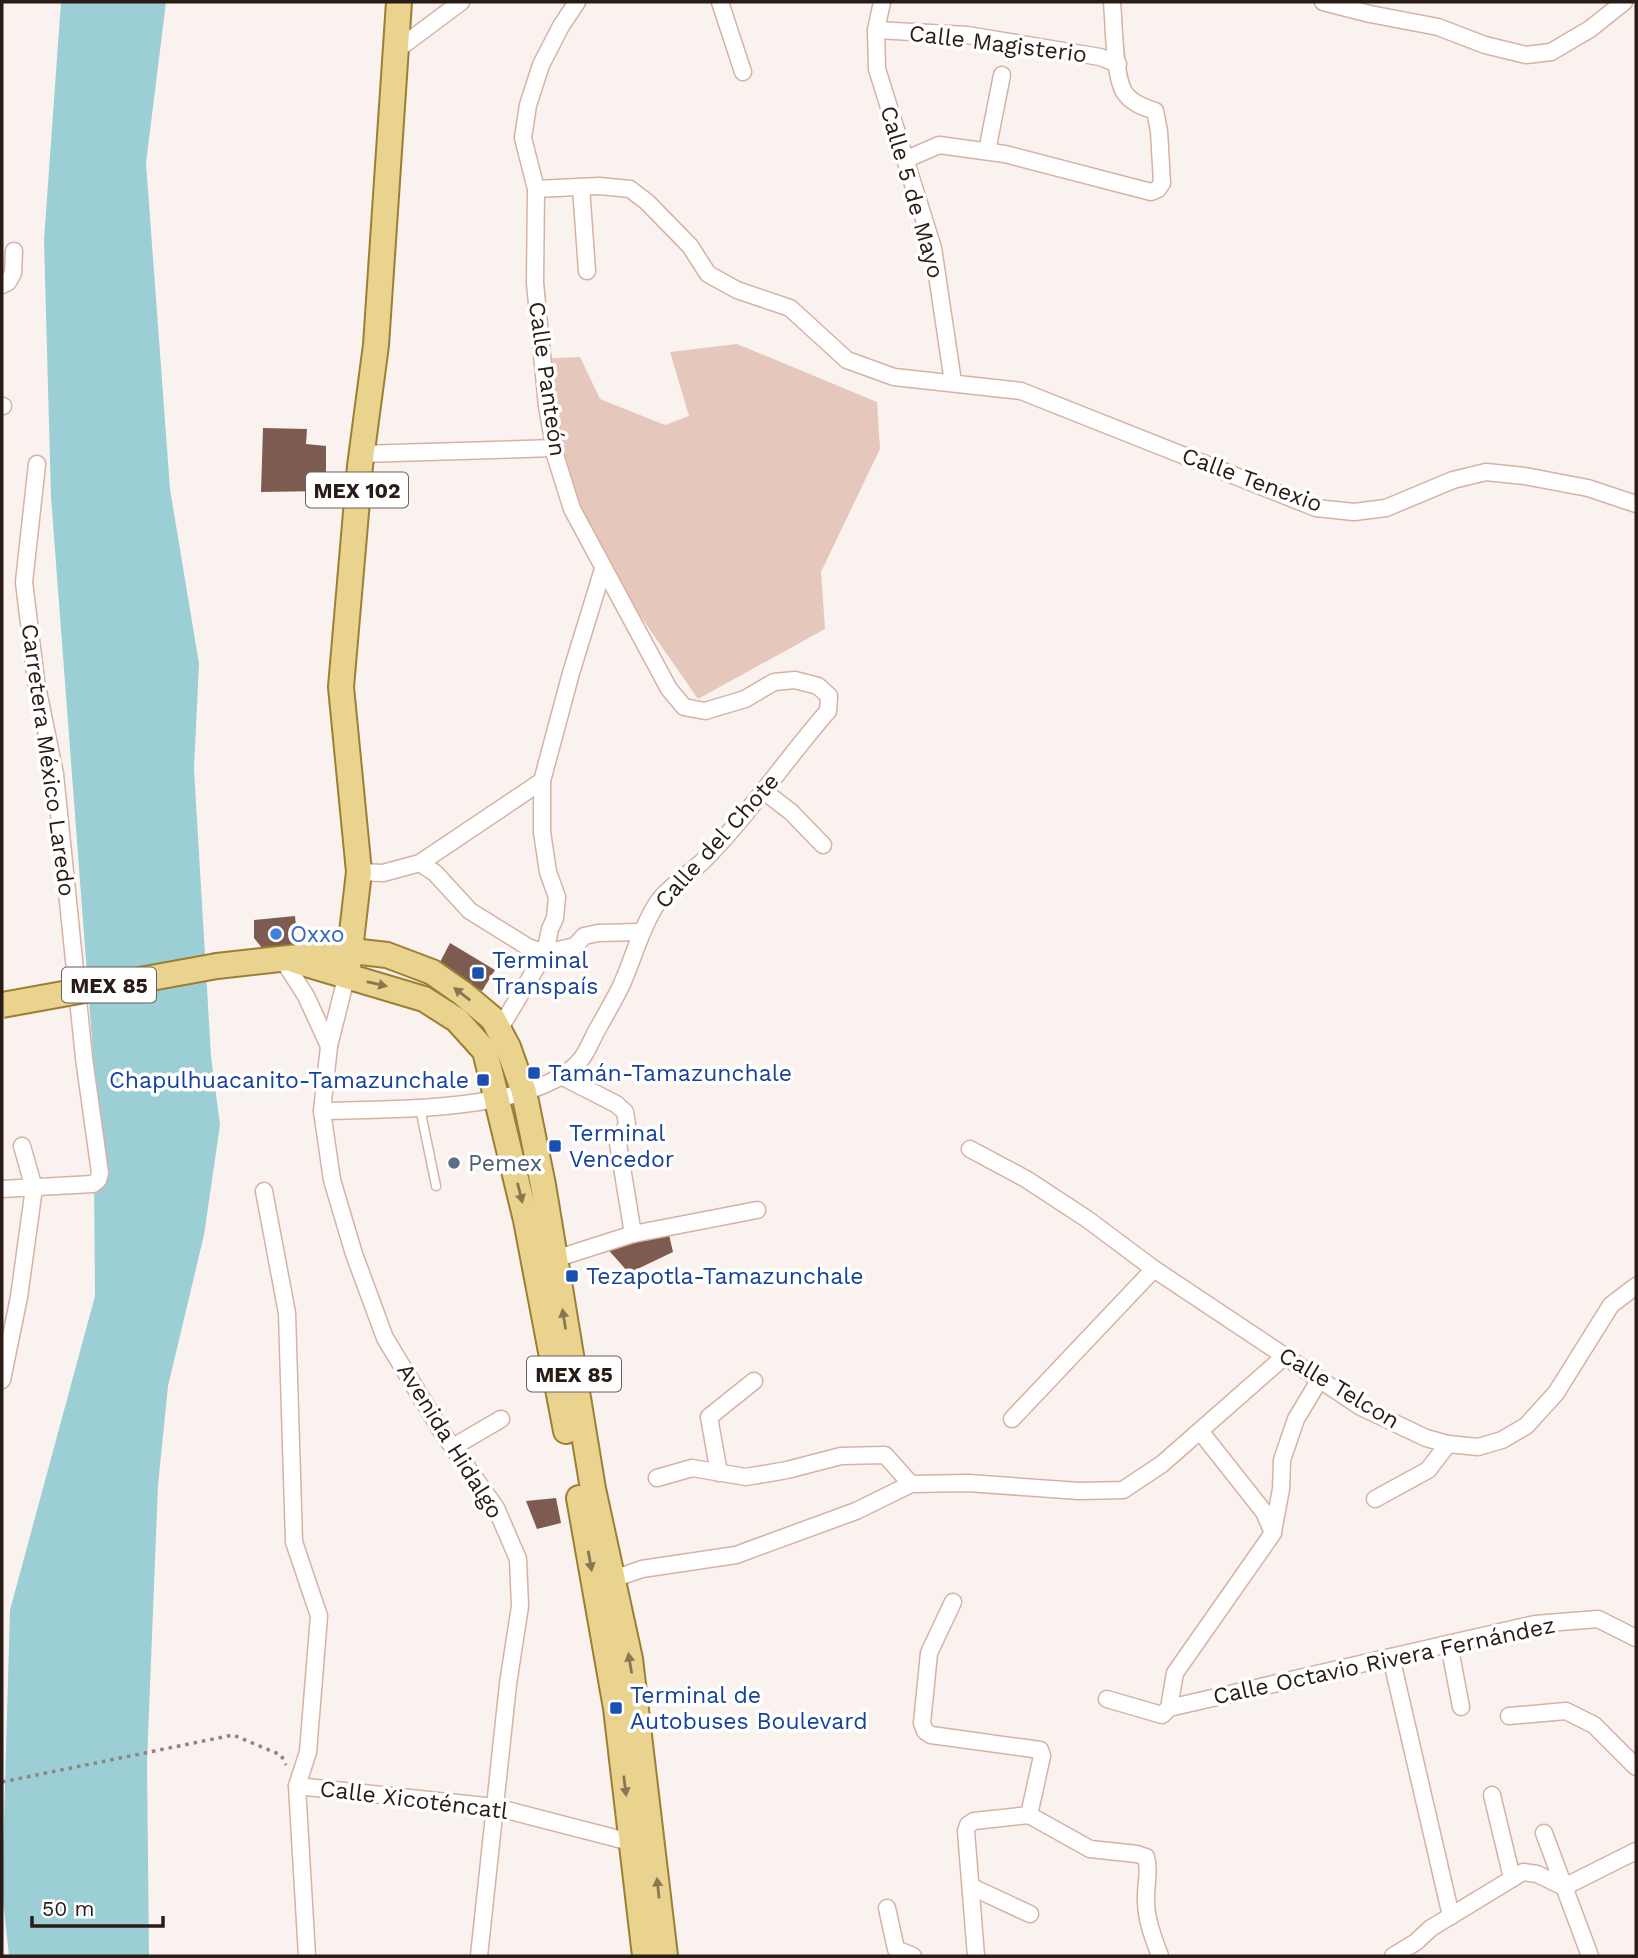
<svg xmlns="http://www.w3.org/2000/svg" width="1638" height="1958" viewBox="0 0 1638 1958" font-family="'Work Sans',sans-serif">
	<rect width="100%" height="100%" fill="#faf2ee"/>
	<path fill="#e5c8bb" d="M737,344L877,402L880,449L821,572L825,629L698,699L584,535L537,359L580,357L600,399L665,425L689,416L670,352Z"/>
	<path fill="#9bcfd5" d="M61,2H166L146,163L170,489L199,664L194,769L211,1056L220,1125L204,1235L168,1386L158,1485L147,1762L149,1956H9L2,1890L10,1610L95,1296L93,1053L51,497L44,240Z"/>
	<g fill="#7e5b51">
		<path d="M263,428L307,429L306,444L326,446V491L261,492Z"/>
		<path d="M295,916L298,947L262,948L254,938V920Z"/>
		<path d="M450,943L495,970L482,991L439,964Z"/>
		<path d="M667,1226L673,1252L629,1273L604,1245Z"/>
		<path d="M556,1498L561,1523L537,1529L526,1501Z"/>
	</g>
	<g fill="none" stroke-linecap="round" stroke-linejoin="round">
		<g stroke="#d7b2a2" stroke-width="11">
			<path id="lane" d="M420,1108L436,1186"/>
		</g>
		<g stroke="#d7b2a2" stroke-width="19">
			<g id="street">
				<path d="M720,2L743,72"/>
				<path d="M882,2L876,30L877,69L933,248L953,382"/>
				<path d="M1323,2L1370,14L1438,27L1485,45L1526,55L1551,52L1590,29L1624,2"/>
				<path d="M876,30L967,35L1100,57L1118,64"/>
				<path d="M394,52L461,2"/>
				<path d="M987,151L1002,75"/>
				<path d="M907,159L939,145L1005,154L1151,192L1158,189L1162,183L1159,131L1155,111C1143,107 1129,102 1123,90C1114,72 1114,24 1112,2"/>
				<path d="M581,187L587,271"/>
				<path d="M536,189L599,186L630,189L647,202L690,246L708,274L737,290L790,308L847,360L894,377L1021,391L1316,508L1354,512L1386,508L1453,480L1486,472L1525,476L1588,488L1636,504"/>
				<path d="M2,285L8,282L13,273L14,251"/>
				<path d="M2,406H3"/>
				<path d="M361,454L555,448"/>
				<path d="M765,792L791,812L823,845"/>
				<path d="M420,863L435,873L470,911L528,947L545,953L575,946L584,936L598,933L641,932"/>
				<path d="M359,872L383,873L420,863L542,781L571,673L603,569"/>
				<path d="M283,960L306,996L329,1046"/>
				<path d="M346,978L329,1046L322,1111L332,1180L354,1254L385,1338L442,1432L496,1508L518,1559L520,1606L508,1684L479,1956"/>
				<path d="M499,1030L545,953L550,929L555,918L557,897L548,872L542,832V781"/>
				<path d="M561,1076L616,1104L625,1112L627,1124L618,1143L633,1234"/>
				<path d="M322,1111C387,1109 540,1113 582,1058C588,1050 592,1039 597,1030C605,1016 613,1002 620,988C633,961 639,932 656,905C667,887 691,874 706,858C751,812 786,759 828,711L829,696L818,686L795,680L774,682L745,699L705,711L684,707L669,689L572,509L556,458L547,406L535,283L536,189L523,138L528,105L541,65L561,26L577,2"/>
				<path d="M970,1149L1026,1179L1087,1219L1154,1269L1361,1407L1426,1438L1448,1444L1478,1447L1502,1440L1526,1426L1556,1393L1611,1305L1636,1286"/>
				<path d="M2,1189L93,1184L98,1180L100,1173L84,1058L55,774L36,681L24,582L37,464"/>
				<path d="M264,1191L287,1313L294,1542L319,1616L308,1752L297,1786L307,1956"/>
				<path d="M555,1259L633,1234L757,1210"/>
				<path d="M2,1380L19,1297L34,1188L22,1146"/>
				<path d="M1012,1419L1154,1269"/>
				<path d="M453,1447L501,1419"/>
				<path d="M719,1473L709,1417L754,1381"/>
				<path d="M657,1478L692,1468L746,1477L787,1470L841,1456L885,1455L911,1484"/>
				<path d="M1375,1499L1428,1470L1448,1444"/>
				<path d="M1273,1532L1281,1489L1282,1460L1296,1419L1320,1379"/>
				<path d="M613,1579L642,1569L736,1555L856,1511L911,1484L968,1483L1079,1491L1123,1490L1162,1464L1285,1356"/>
				<path d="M953,1602L929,1653L922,1723L925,1731L931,1735L1040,1750L1042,1756L1029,1815"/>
				<path d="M1449,1644L1461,1707"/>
				<path d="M1391,1657L1451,1916"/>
				<path d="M1107,1699L1162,1715L1169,1708L1535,1624L1598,1619L1636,1638"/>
				<path d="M1169,1708L1175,1673L1273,1533L1264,1512L1200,1431"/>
				<path d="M1509,1716L1566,1711L1594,1725L1636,1767"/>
				<path d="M297,1786L495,1807L638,1844"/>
				<path d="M1492,1795L1512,1878"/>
				<path d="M1029,1815L1090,1849L1137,1854L1146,1857C1150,1871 1146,1882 1146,1896C1145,1917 1153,1937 1160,1956"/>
				<path d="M1544,1833L1590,1956"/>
				<path d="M972,1887L1030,1914"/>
				<path d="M887,1908L896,1949L913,1956"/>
				<path d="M976,1956L966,1831L968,1825L974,1821L1029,1815"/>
				<path d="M1393,1956L1416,1942L1431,1928L1523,1872L1537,1874L1564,1887L1636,1851"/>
			</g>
		</g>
		<g stroke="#9d7f34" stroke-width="28">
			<g id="primary">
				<path d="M296,961L424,999L457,1020L485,1051L526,1220L566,1431"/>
				<path d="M217,966L352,951L387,955L432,972L462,993L493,1019L508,1047L524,1092L543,1185L593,1489L630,1659L665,1956"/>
				<path d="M348,967L359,872L341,687L360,466L376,345L399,2"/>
				<path d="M579,1498L616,1708L645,1956"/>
			</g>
		</g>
		<path stroke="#8f847f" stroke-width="3.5" stroke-dasharray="3.5 5" stroke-linecap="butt" d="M2,1782L233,1735L281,1755L286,1765"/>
		<use href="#lane" stroke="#fff" stroke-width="8"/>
		<use href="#street" stroke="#fff" stroke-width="16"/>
		<use href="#primary" stroke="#e9d38f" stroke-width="24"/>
		<g stroke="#9d7f34" stroke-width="28" stroke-linecap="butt">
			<path id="primary-bridge" d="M2,1005L217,966"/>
		</g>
		<use href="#primary-bridge" stroke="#e9d38f" stroke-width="24"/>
	</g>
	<defs><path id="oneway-solid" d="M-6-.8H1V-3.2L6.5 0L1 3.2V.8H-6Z" transform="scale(1.75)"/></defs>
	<g fill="#897752">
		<use href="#oneway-solid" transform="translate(377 984) rotate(13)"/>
		<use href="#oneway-solid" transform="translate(462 994) rotate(-142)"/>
		<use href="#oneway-solid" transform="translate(520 1193) rotate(76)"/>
		<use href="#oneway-solid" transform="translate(564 1319) rotate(-99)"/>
		<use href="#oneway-solid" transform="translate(590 1561) rotate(80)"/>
		<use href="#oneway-solid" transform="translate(630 1663) rotate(-99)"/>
		<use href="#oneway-solid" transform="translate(625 1786) rotate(83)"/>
		<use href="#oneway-solid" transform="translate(658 1888) rotate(-96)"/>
	</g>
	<circle fill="#3f7fe0" stroke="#fff" stroke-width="2.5" cx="276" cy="934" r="7"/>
	<g fill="#1a4fb4" stroke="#fff" stroke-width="2.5">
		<rect x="471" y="966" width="14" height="14" rx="3.5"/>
		<rect x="527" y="1066" width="14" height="14" rx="3.5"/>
		<rect x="476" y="1073" width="14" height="14" rx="3.5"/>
		<rect x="548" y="1139" width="14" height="14" rx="3.5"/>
		<rect x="565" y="1269" width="14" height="14" rx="3.5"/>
		<rect x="609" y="1701" width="14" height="14" rx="3.5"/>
	</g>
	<circle fill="#5c6f8a" stroke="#fff" stroke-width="2.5" cx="454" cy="1163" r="7"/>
	<g text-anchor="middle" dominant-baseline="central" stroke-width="7" stroke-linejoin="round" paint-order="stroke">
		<g fill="#fff" stroke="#695f5b" stroke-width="2">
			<rect x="306" y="472.5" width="102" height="35" rx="5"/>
			<rect x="62" y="967.5" width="94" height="35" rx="5"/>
			<rect x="527" y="1356.5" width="94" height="35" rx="5"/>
		</g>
		<g font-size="21" font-weight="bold" fill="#291b15">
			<text x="357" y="490">MEX 102</text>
			<text x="109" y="985">MEX 85</text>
			<text x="574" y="1374">MEX 85</text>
		</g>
		<g font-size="23" fill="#291b15" stroke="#fff">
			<text transform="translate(998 44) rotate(7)">Calle Magisterio</text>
			<text transform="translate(912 192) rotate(74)">Calle 5 de Mayo</text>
			<text transform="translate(547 379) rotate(82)">Calle Panteón</text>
			<text transform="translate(1252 480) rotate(20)">Calle Tenexio</text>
			<text transform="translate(48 760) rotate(82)">Carretera México Laredo</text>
			<text transform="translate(717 841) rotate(-48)">Calle del Chote</text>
			<text transform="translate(1339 1388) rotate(31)">Calle Telcon</text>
			<text transform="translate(450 1441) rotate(58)">Avenida Hidalgo</text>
			<text transform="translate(1384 1661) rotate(-12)">Calle Octavio Rivera Fernández</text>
			<text transform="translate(414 1800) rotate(7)">Calle Xicoténcatl</text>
		</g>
		<g font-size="23" fill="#366cbe" stroke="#fff" text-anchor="start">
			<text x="290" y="934">Oxxo</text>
		</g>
		<g font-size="23" fill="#164399" stroke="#fff" text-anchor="start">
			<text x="492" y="960">Terminal<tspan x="492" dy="26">Transpaís</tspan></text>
			<text x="548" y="1073">Tamán-Tamazunchale</text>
			<text x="469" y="1080" text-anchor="end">Chapulhuacanito-Tamazunchale</text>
			<text x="569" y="1133">Terminal<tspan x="569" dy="26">Vencedor</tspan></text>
			<text x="586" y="1276">Tezapotla-Tamazunchale</text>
			<text x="630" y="1695">Terminal de<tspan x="630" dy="26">Autobuses Boulevard</tspan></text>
		</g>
		<g font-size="23" fill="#4e5e75" stroke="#fff" text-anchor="start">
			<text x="468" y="1163">Pemex</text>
		</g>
	</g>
	<rect width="1638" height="1958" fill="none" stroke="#291b15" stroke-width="7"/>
	<path d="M32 1916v10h131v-10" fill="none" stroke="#291b15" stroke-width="3.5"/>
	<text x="42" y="1916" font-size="21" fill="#291b15" stroke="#ffffff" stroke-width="5" paint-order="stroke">50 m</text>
</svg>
